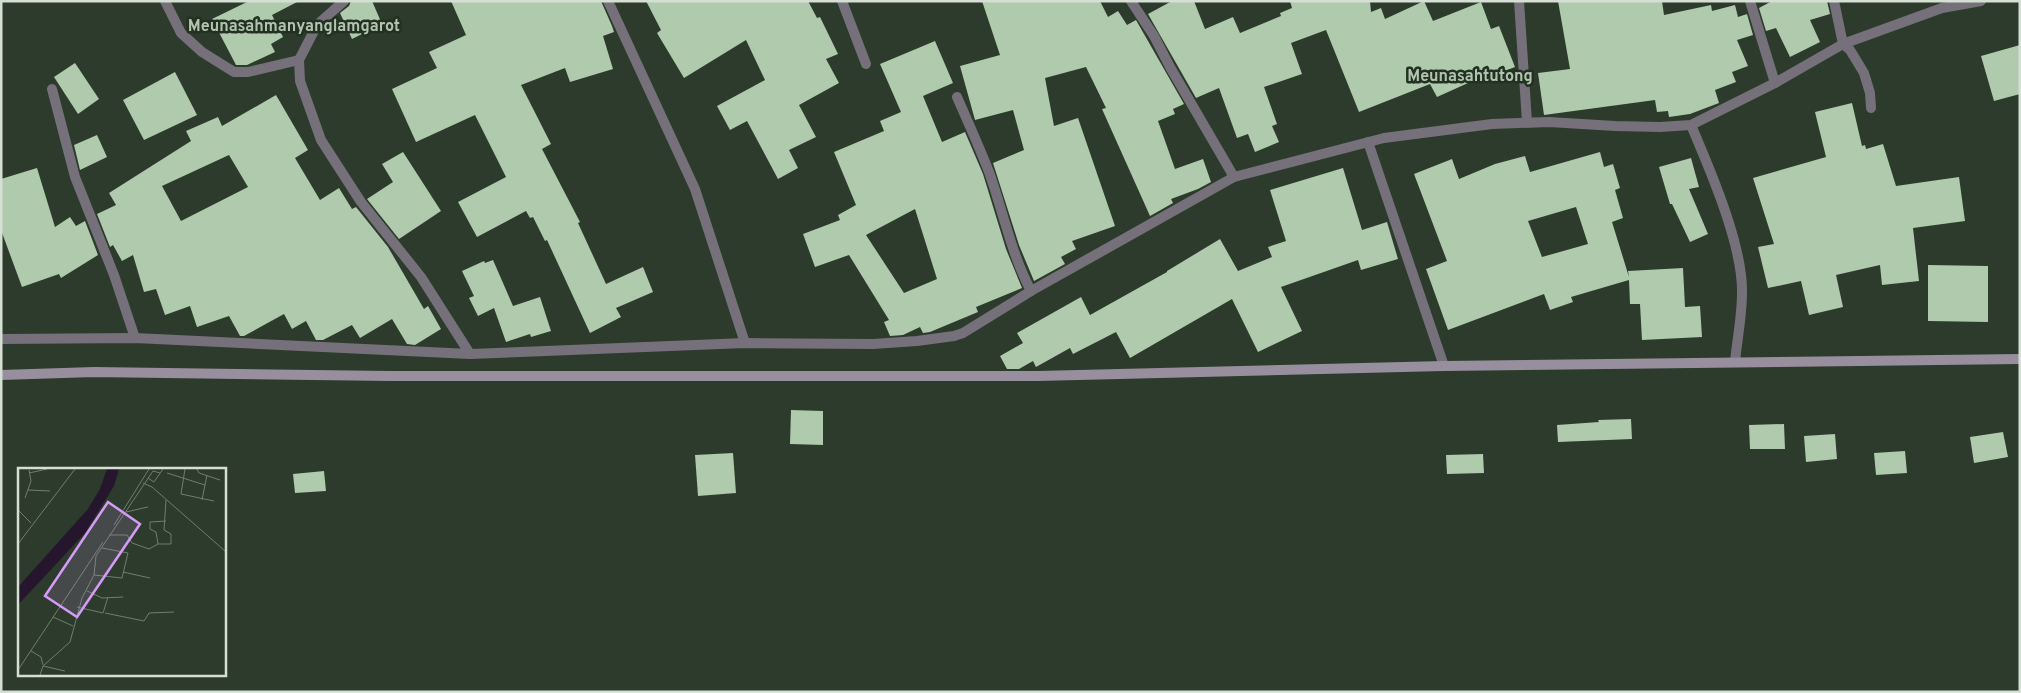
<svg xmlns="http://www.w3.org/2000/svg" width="2021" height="693" viewBox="0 0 2021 693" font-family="Overpass,sans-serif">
	<rect width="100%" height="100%" fill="#2c3b2b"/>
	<g fill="#afcaad" fill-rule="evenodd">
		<path d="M249,1H299L272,15L283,37L271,44L275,52L247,65H236L212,19Z"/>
		<path d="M351,1H372L382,24L352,39L340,13L349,6Z"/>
		<path d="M451,1H601L612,26L614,32L603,36L613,69L570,82L565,68L521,85L551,144L542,149L580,222L578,223L606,284L643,267L653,292L616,308L621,317L590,333L547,240L545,241L533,217L530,218L526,211L477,237L458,202L506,177L475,115L416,142L392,89L437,68L429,52L466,35Z"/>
		<path d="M646,1H808L817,18L820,17L838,54L826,59L839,83L799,105L816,137L789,150L798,168L778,179L747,121L730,130L717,106L765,80L746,40L684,78L657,33L661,30Z"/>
		<path d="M982,1H1100L1108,17L1118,11L1127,25L1136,20L1184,104L1173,109L1175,114L1158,121L1175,169L1203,159L1211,182L1198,189L1171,199L1173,203L1150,216L1102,109L1106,108L1086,67L1045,78L1054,126L1078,118L1115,226L1072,241L1076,249L1061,257L1065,264L1034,281L1019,245L993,163L1024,150L1013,110L975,120L960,66L1000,55Z"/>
		<path d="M1172,1H1194L1205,29L1233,17L1240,33L1281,16L1280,13L1292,8L1290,1H1370L1371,12L1381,8L1385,19L1424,1L1433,21L1481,2L1491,29L1499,26L1515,67L1489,77L1488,74L1437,97L1430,84L1359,112L1326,30L1291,43L1302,74L1264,87L1277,124L1272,126L1279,142L1255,152L1248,134L1237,138L1219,88L1196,98L1148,14Z"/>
		<path d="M1558,1H1662L1664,15L1711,5L1712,11L1735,5L1738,17L1747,14L1753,35L1737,40L1748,66L1732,72L1736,82L1715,90L1719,103L1690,114L1669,117L1668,111L1657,112L1655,100L1544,115L1538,73L1570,69Z"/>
		<path d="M1772,1H1827L1830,14L1810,20L1820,42L1790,57L1776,28L1766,31L1759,8Z"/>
		<path d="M935,41L953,83L923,96L942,142L965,132L983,174L1006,249L1022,288L976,307L978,312L930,332L923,333L920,327L903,335L890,336L884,322L889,320L849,255L815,267L803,234L840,220L838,215L856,205L834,152L884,131L880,121L901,112L880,64ZM915,209L937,279L904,293L866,235Z"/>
		<path d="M2020,45V94L1994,101L1981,56Z"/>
		<path d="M75,63L99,99L78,114L54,77Z"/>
		<path d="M175,72L197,115L144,140L123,100Z"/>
		<path d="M276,95L308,150L295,158L320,200L339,188L352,209L356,207L388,247L424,309L428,306L441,329L415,345L407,344L392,319L360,338L352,325L323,340H316L306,321L292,329L284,314L244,336H240L229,316L197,327L190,306L165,315L156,289L144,292L133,255L122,261L113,245L110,247L97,214L116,205L109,193L191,141L186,131L218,117L222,126ZM229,155L248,187L181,221L162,186Z"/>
		<path d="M1852,103L1862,146L1865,145L1866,149L1883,144L1896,186L1959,177L1965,221L1913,228L1919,281L1882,285L1880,265L1836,275L1843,307L1809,315L1801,281L1768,288L1758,247L1774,244L1753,178L1826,157L1815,112Z"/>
		<path d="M97,135L107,157L80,170L74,145Z"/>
		<path d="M403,152L441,211L399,239L367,199L393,182L382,164Z"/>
		<path d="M1600,152L1604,167L1613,164L1620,188L1615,190L1623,218L1612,222L1629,277L1628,271L1683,268L1685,307L1700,306L1702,337L1642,340L1640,304H1630L1629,280L1571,297L1573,302L1550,310L1544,294L1448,330L1426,269L1447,261L1414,174L1452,159L1459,179L1495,164L1525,156L1530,172ZM1576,207L1588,244L1542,257L1528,221Z"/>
		<path d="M1691,158L1699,187L1689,189L1708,234L1690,242L1672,204H1670L1659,167Z"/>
		<path d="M37,168L55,227L70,217L76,226L85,221L98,255L61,278L59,274L22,287L1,230V179Z"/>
		<path d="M1343,168L1362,230L1387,222L1398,259L1361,270L1358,260L1281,287L1302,331L1258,352L1232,299L1130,358L1116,332L1073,354L1070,348L1036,367L1033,361L1019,369H1007L1000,356L1023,343L1017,333L1081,297L1090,315L1167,272V271L1220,239L1238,271L1272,257L1268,247L1286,241L1270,190Z"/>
		<path d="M493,260L513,306L540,297L551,331L531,337L530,334L506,342L494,308L478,316L469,298L474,296L462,271L484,261L485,263Z"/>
		<path d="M1928,265L1988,266V322L1928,321Z"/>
		<path d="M791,410L823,411V445L790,444Z"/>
		<path d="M1631,419L1632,439L1558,442L1557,425L1599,422L1598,420Z"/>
		<path d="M1784,424L1785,449H1750L1749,425Z"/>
		<path d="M2003,432L2008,457L1974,463L1970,437Z"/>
		<path d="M1835,434L1837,459L1806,462L1804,436Z"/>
		<path d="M1905,451L1907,473L1876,475L1874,453Z"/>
		<path d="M733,453L736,493L698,496L695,455Z"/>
		<path d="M1483,454L1484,473L1447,474L1446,455Z"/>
		<path d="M324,471L326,491L295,493L293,474Z"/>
	</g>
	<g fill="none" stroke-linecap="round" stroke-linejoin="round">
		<g stroke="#757079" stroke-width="10">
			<path d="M165,1L181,33L202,52L234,72H248L299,60"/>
			<path d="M344,1L317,25L299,60L300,81L321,140L361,202L421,277L470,354"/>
			<path d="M608,1L695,189L745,343"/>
			<path d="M842,1L866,64"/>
			<path d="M1131,1L1154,36L1170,67L1234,177"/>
			<path d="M1519,1L1527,122"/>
			<path d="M1750,1L1775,83"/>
			<path d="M1834,1L1843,44L1850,50L1864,73L1870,93L1871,108"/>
			<path d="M52,89L75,177L114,275L135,338"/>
			<path d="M957,97C968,122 979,146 989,172C1003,211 1011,253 1031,291"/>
			<path d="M1691,125C1710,170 1743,245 1742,293C1742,316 1737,340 1735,362"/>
			<path d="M1368,142L1444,366"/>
			<path d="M1,339L135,338L470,354L745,343L873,344L917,341L954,336L963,333L1031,291L1234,177L1384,138L1492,124L1549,122L1615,126L1660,127L1691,125L1775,83L1843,44L1942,8L1981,1"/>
		</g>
		<path stroke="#988f9e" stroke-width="10" d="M1,375L94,372L390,376H1038L1444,366L2020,359"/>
	</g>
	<g text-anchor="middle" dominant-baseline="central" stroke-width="5" stroke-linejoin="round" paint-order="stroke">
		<g font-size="16" font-weight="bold" fill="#b2c4b0" stroke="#223121">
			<text x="294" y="27">Meunasahmanyanglamgarot</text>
			<text x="1470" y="77">Meunasahtutong</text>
		</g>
	</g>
	<g transform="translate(18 468)">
		<rect width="208" height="208" fill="#2c3b2b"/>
		<path d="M89,1H101L96,18L67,65L0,137V119L70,41L82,21Z" fill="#25162e"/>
		<path fill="none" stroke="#707d6f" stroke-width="1" d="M167,1L163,26L196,33M179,1L181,5L202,12M11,5L29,1M149,5L187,17L189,7M130,10L136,14L145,1M125,15L134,19L207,83M10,22L32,23M7,30L13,13L11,2M184,32L187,17M0,42L13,55M108,44L130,39M96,57L131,1M91,67H109L114,75L131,81L140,76H153V66L146,62L148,32M0,76L57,1M140,76L138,64L132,61V54L148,53M105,104L132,110M76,107L104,110L110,85L84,80M69,123L84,130L105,129M59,139L85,145L90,129M87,145L126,153L131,145L156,144M35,149L55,158M13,183L23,189L25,197M25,198L47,203M0,202L85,74M22,207L25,198L52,174L64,130L76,107L78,88L135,3L142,5"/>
		<path fill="#d69bf9" fill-opacity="0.15" stroke="#d69bf9" stroke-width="2.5" d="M90,34L122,56L59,149L27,128Z"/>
		<rect width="208" height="208" fill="none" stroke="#d5dfd4" stroke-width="2.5"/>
	</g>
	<rect width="2021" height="693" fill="none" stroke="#d5dfd4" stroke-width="5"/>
</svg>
